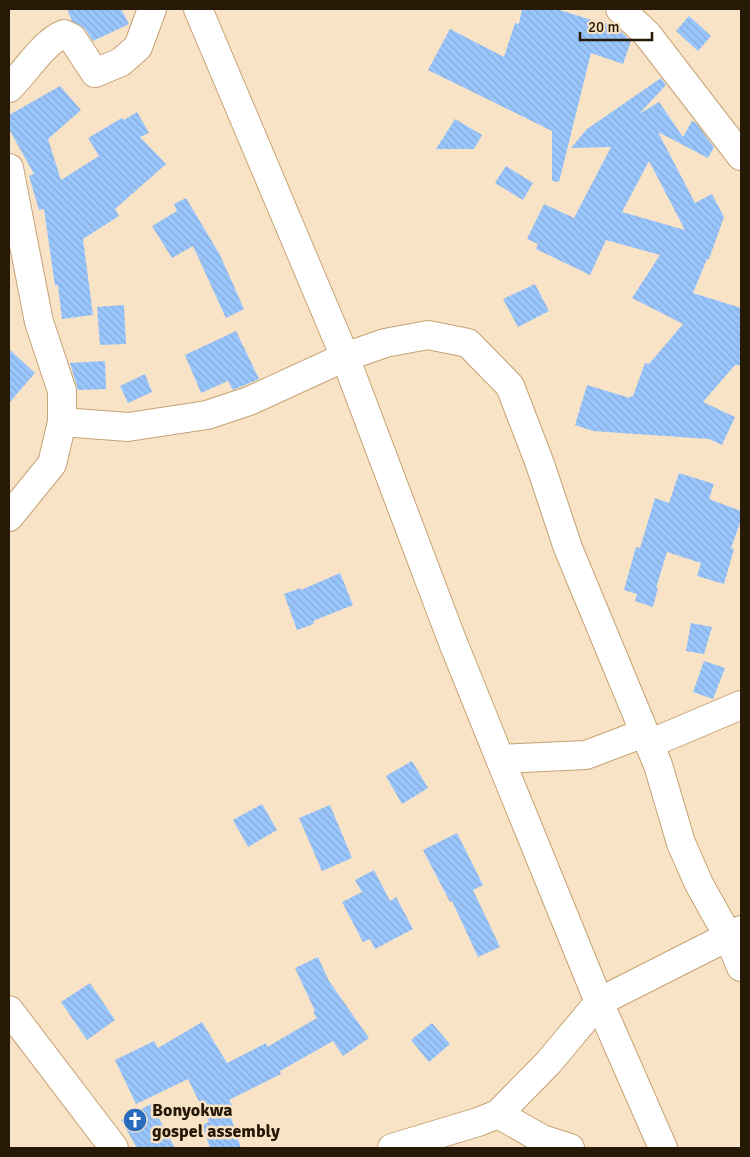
<svg xmlns="http://www.w3.org/2000/svg" width="750" height="1157" viewBox="0 0 750 1157" font-family="Signika,sans-serif">
	<defs>
		<pattern id="building-back-hatch" width="6" height="6" patternUnits="userSpaceOnUse" patternTransform="scale(1.25)"><rect width="6" height="6" fill="#9ac6fe"/><path d="M-1 5l2 2M0 0l6 6M5-1l2 2" fill="none" stroke="#85aad8"/></pattern>
	</defs>
	<rect width="100%" height="100%" fill="#f9e3c6"/>
	<g fill="url(#building-back-hatch)" fill-rule="evenodd">
		<path d="M67,9H121L129,24L93,41L85,29L72,21Z"/>
		<path d="M522,9H556L605,24L606,23L615,26L631,41L623,64L591,53L559,182L552,181V131L428,70L450,29L504,57L515,23L519,24Z"/>
		<path d="M689,16L711,36L698,51L676,31Z"/>
		<path d="M661,78L666,85L639,114L659,102L683,137L692,121L696,123L714,147L708,158L658,132L695,203L712,194L724,217L709,259H707L693,293L741,308V365H735L703,402L735,417L722,445L709,439L593,431L575,425L587,385L630,398L631,396H633L645,363L649,364L683,324L632,298L660,255L606,240L590,275L536,249L538,244L527,239L544,204L574,218L611,147L571,148L587,129ZM649,161L685,230L622,212Z"/>
		<path d="M60,86L81,110L48,139L61,180L99,156L88,138L122,118L124,120L137,112L149,133L140,137L166,164L115,209L119,216L83,239L93,315L62,319L58,285L55,286L44,209L39,210L29,176L34,174L9,129V115Z"/>
		<path d="M455,119L482,135L474,149H436Z"/>
		<path d="M506,166L533,183L523,200L495,183Z"/>
		<path d="M186,198L220,255L244,309L226,318L193,246L172,258L152,226L177,211L174,204Z"/>
		<path d="M535,284L549,311L518,327L503,299Z"/>
		<path d="M124,305L126,344L100,345L97,307Z"/>
		<path d="M236,331L259,379L233,390L228,381L201,393L185,355Z"/>
		<path d="M9,349L35,373L9,403Z"/>
		<path d="M105,361L106,389L78,390L70,363Z"/>
		<path d="M145,374L152,392L128,403L120,386Z"/>
		<path d="M679,473L714,484L709,499L741,511V520L731,548L734,549L724,584L697,576L701,563L667,552L656,588H658L653,607L635,601L637,594L624,590L636,547L640,548L655,498L669,503Z"/>
		<path d="M340,573L353,605L313,621L314,624L297,630L284,594L301,588V590Z"/>
		<path d="M691,623L712,627L704,654L686,651Z"/>
		<path d="M704,661L725,668L713,699L693,692Z"/>
		<path d="M412,761L428,788L402,804L386,776Z"/>
		<path d="M262,804L277,830L248,847L233,820Z"/>
		<path d="M330,805L352,858L322,871L299,818Z"/>
		<path d="M457,833L483,885L473,890L500,947L478,957L452,901L450,902L423,850Z"/>
		<path d="M374,870L390,901L396,897L413,929L375,949L370,939L363,942L342,902L362,892L355,880Z"/>
		<path d="M318,957L329,981L369,1038L343,1056L333,1041L280,1071L281,1074L229,1100L233,1106L228,1108L241,1148H210L202,1125L209,1122L188,1079L136,1104L115,1060L154,1041L158,1048L202,1022L227,1063L266,1043L267,1047L317,1018L313,1012L315,1011L295,968Z"/>
		<path d="M90,983L115,1020L87,1040L61,1002Z"/>
		<path d="M432,1023L450,1044L429,1062L411,1040Z"/>
		<path d="M151,1104L175,1148H137L121,1120Z"/>
	</g>
	<g fill="none" stroke-linecap="round" stroke-linejoin="round">
		<g stroke="#c5a273" stroke-width="30">
			<g id="minor">
				<path d="M198,9L345,357L452,640L500,759L599,1002L663,1148"/>
				<path d="M620,9L647,34L741,156"/>
				<path d="M9,88C26,72 43,42 64,34L72,38L95,73L121,62L138,47L152,9"/>
				<path d="M9,168L39,322L62,391V422L52,464L9,517"/>
				<path d="M62,422L128,427L207,415L249,401L345,357L385,343L428,335L468,343L510,386L540,464L568,548L658,765L681,843L699,884L728,936L741,967"/>
				<path d="M649,744L741,705"/>
				<path d="M500,759L586,755L644,733"/>
				<path d="M9,1010L114,1148"/>
				<path d="M498,1114L542,1139L570,1148"/>
				<path d="M392,1148L478,1122L498,1114L549,1062L599,1002L741,930"/>
			</g>
		</g>
		<use href="#minor" stroke="#fff" stroke-width="28"/>
	</g>
	<defs>
		<g id="church-disc" transform="scale(1.25)"><circle r="9.5" fill="#276bbc" stroke="#f9e3c6"/><path d="M-1.2-6h2.4v3.5h3.3v2.4h-3.3V6h-2.4V-.1h-3.3v-2.4h3.3Z" fill="#fff"/></g>
	</defs>
	<g fill-rule="evenodd">
		<use href="#church-disc" x="135" y="1120"/>
	</g>
	<g text-anchor="middle" dominant-baseline="central" stroke-width="5" stroke-linejoin="round" paint-order="stroke">
		<g font-size="18" font-weight="bold" fill="#261906" stroke="#f9e3c6" text-anchor="start">
			<text x="152" y="1110">Bonyokwa<tspan x="152" dy="21">gospel assembly</tspan></text>
		</g>
	</g>
	<rect width="750" height="1157" fill="none" stroke="#261906" stroke-width="20"/>
	<path d="M580 32v8h72v-8" fill="none" stroke="#261906" stroke-width="2.5"/>
	<text x="588" y="32" font-size="15" fill="#261906" stroke="#f9e3c6" stroke-width="4" paint-order="stroke">20 m</text>
</svg>
